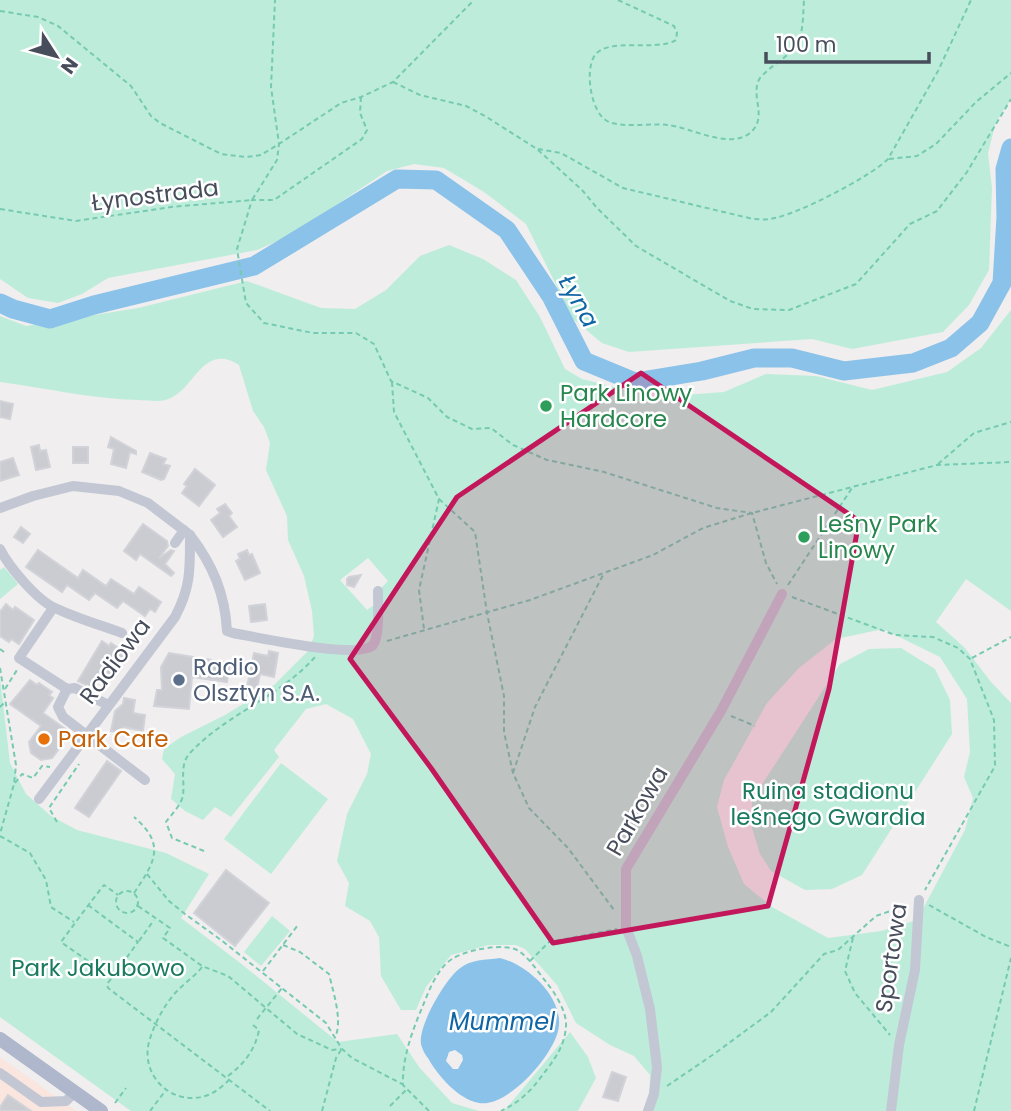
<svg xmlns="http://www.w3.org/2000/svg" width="1011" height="1111" viewBox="0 0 1011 1111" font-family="Poppins,sans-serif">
	<rect width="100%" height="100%" fill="#f0eeee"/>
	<path fill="#fae6de" d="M0,1057L76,1111H0Z"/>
	<g fill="#bdedda" fill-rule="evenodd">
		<path d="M0,0H1011V99L996,122L988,153L992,188L989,270L969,305L943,332L852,349L812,339L629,352L602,343L573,319L526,224L484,192L444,168L414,164L387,171L293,234L257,250L108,278L82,294L58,303L28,298L0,279Z"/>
		<path d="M449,245L483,259L516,280L540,317L565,369L582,379L655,397L724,392L766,374L816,376L872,390L947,372L981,348L1011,310V611L966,579L936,622L965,648L991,682L1011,703V1111H649L650,1075L634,1056L610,1045L576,1023L557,985L525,949L516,945H489L451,955L426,987L416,1010H401L381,976L379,937L370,921L345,906L349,883L337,861L347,814L367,774L371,754L353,719L326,704L306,709L274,750L279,757L231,817L215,807L203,820L185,811L171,799L175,774L162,759L164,749L181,737L225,715L274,685L309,650L314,636L312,611L304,576L288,540L287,516L266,470L270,443L264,427L253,411L239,365C201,341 194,394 165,400C157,402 147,400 138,400C92,399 46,388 0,382V316L26,326L138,308L247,281L321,308L355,309L386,290L420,256ZM368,558L388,581L374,595V605L367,610L340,580ZM883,629L940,657L967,699L970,752L964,777L973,798L965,830L917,920L881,931L828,938L772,907L744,884L728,847L717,807L724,780L767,703L799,668L836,639Z"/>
		<path d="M4,567L18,584L0,599V570Z"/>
		<path d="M901,648L935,669L950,700L952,734L862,875L832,889L805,890L771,871L760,854L752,828V800L840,664L869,649Z"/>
		<path d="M0,678L10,763L26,794L51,816L77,830L166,853L209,874L181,918L239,962L338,1042L397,1034L419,1067L452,1103L479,1111H131L0,1017Z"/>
		<path d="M281,763L328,799L271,874L224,839Z"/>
		<path d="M272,916L290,931L261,966L244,952Z"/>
		<path d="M570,1032L588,1057L596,1078L578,1111H504Z"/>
	</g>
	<path fill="#8bc2e9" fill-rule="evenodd" d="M500,958C528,965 566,999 558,1031C552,1057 507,1108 479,1103C458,1099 438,1076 428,1058C425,1055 422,1048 421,1044C418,1026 445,980 459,969C471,959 485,960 500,958ZM455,1050L462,1055L463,1060L458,1069H453L446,1061L449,1052Z"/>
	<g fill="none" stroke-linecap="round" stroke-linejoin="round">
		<path stroke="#8bc2e9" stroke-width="19" d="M0,303L13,309L50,319L94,305L254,266L397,179L436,180L507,230L551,296L584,361L635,382L702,371L754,358H792L844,371L913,363L951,348L980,323L1002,283L1006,217L1005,169L1011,148"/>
	</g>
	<g fill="#cbccd2" stroke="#d2d3d9" stroke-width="2">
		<path d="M0,401L13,404L10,419L0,417Z"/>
		<path d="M111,437L136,451V454L130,452L126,468L111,464L114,449L108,447Z"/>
		<path d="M39,445L40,451L46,450L50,467L36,470L31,447Z"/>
		<rect x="73" y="447" width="15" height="16"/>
		<path d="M150,453L166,459L163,464L170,466L164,479L161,480L142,472Z"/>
		<path d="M13,458L19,475L0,481V462Z"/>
		<path d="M195,469L215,485L199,506L182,493L187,486L184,484Z"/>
		<path d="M225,504L232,513L229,516L237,527L223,537L211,520L220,513L217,509Z"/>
		<path d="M143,524L167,541L168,546L159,558L171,550L174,551L165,564L174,573L171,576L140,554L136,560L124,551Z"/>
		<path d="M21,527L30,534L23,543L14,537Z"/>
		<path d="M38,550L78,578L83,570L106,586L111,579L134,594L139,587L161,602L155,612L150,609L145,616L123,601L117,608L95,593L89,600L67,585L62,592L26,567Z"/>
		<path d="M247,550L249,555L252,554L260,573L245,580L236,561L240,559L238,554Z"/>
		<path d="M361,575L354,587L347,585V579L349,577Z"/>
		<path d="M6,604L13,610L15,607L34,620L19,644L11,639L9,642L0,636V612Z"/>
		<path d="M265,604L267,620L251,622L249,606Z"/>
		<path d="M102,641L109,646L111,643L124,652L122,656L126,659L110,678L103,672L92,688L78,681Z"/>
		<path d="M269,651L278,653L274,677L260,674L257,689L247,687L254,653L268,656Z"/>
		<path d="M169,653L230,663L227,682L192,677L189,709L154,706L157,690H162L161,667Z"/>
		<path d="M30,680L37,685L39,683L52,692L49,695L53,698L43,713L71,733L52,758L41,760L31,753L29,742L41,726L10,704Z"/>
		<path d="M124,698L135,700L133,713L145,715L143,731L123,727L122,732L111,731L115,711L123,704Z"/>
		<path d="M107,761L121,771L89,817L75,808Z"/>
		<path d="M226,870L269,903L235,946L194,913Z"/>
		<path d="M612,1072L626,1077L618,1101L603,1097Z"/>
		<path d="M8,1095L31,1111H0V1107Z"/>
	</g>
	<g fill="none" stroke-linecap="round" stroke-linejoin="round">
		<g stroke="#76cab2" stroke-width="2" stroke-dasharray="5 3.5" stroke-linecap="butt">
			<path d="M618,0L674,26L677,33L676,40C656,52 608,37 595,55C584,70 591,115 609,122C624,128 651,123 668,125C690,127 729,150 750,133C769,117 749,95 760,78C766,71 773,66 780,61C805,42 802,29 804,0"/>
			<path d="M0,11L38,17L58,26L131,86L151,116L160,123L221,154L246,157L261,155L279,144L341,103L361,97L393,82L474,0"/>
			<path d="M393,82L420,95L466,106L485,116L537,149L582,190L597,208L636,246L730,301L753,309L789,310L856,284L910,224L937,211L967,172L1011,99"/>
			<path d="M361,97L360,113L367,130L362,139L274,200H252L237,249L246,303L264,323L313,333H356L374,344L391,381L428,398L447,417L472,429L491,428L513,445L547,460L604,472L717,508L752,513L766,563L777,584"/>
			<path d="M538,149L561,153L623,188L753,219C759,219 765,220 770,219C795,216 870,177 888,159L938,71L971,0"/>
			<path d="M889,159L917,156L936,144L976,102L1011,73"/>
			<path d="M0,209L76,221L171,207L252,200L277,160L279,144L271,87L275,0"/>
			<path d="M392,382L394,412L439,499L419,590L424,629"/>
			<path d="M938,464L974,433L1011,422"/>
			<path d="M439,499L475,532L487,613L504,696V732L513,773L529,808L568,848L614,910"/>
			<path d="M788,585L852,488"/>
			<path d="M792,597L895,635L933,637L958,648L970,659L994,720L995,766L925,890"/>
			<path d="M387,641L530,600L653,555L703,528L752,513L937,465L1011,462"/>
			<path d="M0,649L4,652"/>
			<path d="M972,658L1011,637"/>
			<path d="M0,668L16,765L14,784L0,834"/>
			<path d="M5,689L17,670"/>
			<path d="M0,707L6,701"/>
			<path d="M731,716L755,726"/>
			<path d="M513,773L535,707L603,575"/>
			<path d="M15,783L22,774L33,778L42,766L50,767"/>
			<path d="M57,822L49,808L79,764"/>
			<path d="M0,836L30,853L46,880L51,907L74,922"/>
			<path d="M204,851L172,838L166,822C171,815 182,804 183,795C185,781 179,765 190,753C226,714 280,697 315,657"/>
			<path d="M147,874L169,901L185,914L221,940L326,1023L342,1049L352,1058L402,1084"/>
			<circle cx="127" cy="902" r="11"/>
			<path d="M134,893C154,863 167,845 134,817"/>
			<path d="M88,905L138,942L112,978L61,942C75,923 89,904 104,885L118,895"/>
			<path d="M929,905L986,937L1011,947"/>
			<path d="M138,906L170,928L163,938L202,966L228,976L297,1034L332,1050L341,1049"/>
			<path d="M853,938L845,971L855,993L890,1035"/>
			<path d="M139,941L154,920"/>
			<path d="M283,945L300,952L329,974C333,992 343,1020 335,1038"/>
			<path d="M530,961L549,942L617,929"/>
			<path d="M80,966L85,960"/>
			<path d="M202,967C195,976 186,982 178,990C165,1003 154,1024 149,1042C140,1077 174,1108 208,1095C216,1092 224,1085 230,1079"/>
			<path d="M263,971L298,925"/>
			<path d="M111,979L107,984L108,988L270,1111"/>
			<path d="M257,1019L282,988"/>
			<path d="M228,1076C244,1064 255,1050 259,1030L253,1025"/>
			<path d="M667,1086L714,1054L771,1012L824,954L838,950L876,916L908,905"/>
			<path d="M115,1103L126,1088"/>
			<path d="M390,1106L406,1090"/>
			<path d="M150,1111L166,1090"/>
			<path d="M322,1111L336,1058L341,1050"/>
			<path d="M429,1111L403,1085C402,1057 413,1029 424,1003C430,988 438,968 452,959C466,950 504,942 519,951C530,959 538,972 547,983C555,993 567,1012 566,1026C565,1045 555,1059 544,1073C532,1090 520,1102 501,1111"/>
			<path d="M974,1111L1011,958"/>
		</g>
		<g stroke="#c2c7d3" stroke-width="10">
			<path d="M0,508L33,496L73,486L119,491L148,503L190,535C190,569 191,587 175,617L39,799"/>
			<path d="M190,535C213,565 225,594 227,631L233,633C256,637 359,660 373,645C380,636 378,603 378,591"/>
			<path d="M175,543L184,530"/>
			<path d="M0,549C9,567 37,600 55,608C76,618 100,625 122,633"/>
			<path d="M53,608L19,658L67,689"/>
			<path d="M108,705L75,688L67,689L58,707L63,717L145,780"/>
			<path d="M0,1073L41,1102L66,1101L75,1092"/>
			<path d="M648,1111L654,1094L657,1067L650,1009L637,956L626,927V869L721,711L782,594"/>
			<path d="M891,1111L899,1045L915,970L919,900"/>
		</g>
		<path stroke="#aeb7cc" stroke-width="14" d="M0,1039L101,1111"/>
	</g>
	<path fill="#c2185b" fill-opacity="0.2" stroke="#c2185b" stroke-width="5" stroke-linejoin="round" d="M641,373L859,521L829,689L768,906L553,943L431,768L350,659L457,497Z"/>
	<g fill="#2e9e5b" stroke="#fff" stroke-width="2.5">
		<circle cx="546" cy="406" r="7"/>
		<circle cx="804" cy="537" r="7"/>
	</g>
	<circle fill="#5c6f8a" stroke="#fff" stroke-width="2.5" cx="179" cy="680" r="7"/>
	<circle fill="#e8710a" stroke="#fff" stroke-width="2.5" cx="44" cy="739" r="7"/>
	<g text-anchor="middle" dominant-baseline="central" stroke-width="5" stroke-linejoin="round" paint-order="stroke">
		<g font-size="23" fill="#474d5b" stroke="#fff">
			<text transform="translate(155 195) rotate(-7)">Łynostrada</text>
			<text transform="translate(115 661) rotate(-53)">Radiowa</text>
			<text transform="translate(637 811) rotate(-60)">Parkowa</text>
			<text transform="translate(891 958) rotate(-82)">Sportowa</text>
		</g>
		<g font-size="23" fill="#27864d" stroke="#fff" text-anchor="start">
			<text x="560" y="393">Park Linowy<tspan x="560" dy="26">Hardcore</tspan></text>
			<text x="818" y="524">Leśny Park<tspan x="818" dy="26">Linowy</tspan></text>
		</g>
		<g font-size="23" fill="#4e5e75" stroke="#fff" text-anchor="start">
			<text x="193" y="667">Radio<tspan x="193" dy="26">Olsztyn S.A.</tspan></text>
		</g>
		<g font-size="23" fill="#c56008" stroke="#fff" text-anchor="start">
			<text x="58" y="739">Park Cafe</text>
		</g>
		<g font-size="23" fill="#197a5e" stroke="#fff">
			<text x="828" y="791">Ruina stadionu<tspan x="828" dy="26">leśnego Gwardia</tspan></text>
			<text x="98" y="968">Park Jakubowo</text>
		</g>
		<g font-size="24" font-style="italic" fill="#1066a4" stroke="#fff">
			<text transform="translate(579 301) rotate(61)">Łyna</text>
			<text x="502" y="1021">Mummel</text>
		</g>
	</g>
	<g transform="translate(56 56) rotate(126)" stroke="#ffffff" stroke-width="5" paint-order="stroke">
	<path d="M0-5L12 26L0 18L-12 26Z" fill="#474d5b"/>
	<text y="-10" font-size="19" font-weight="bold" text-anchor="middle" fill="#474d5b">N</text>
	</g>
	<path d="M766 52v10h163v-10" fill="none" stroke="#474d5b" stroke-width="3.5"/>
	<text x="776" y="52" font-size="21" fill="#474d5b" stroke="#ffffff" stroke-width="5" paint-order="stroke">100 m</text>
</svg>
